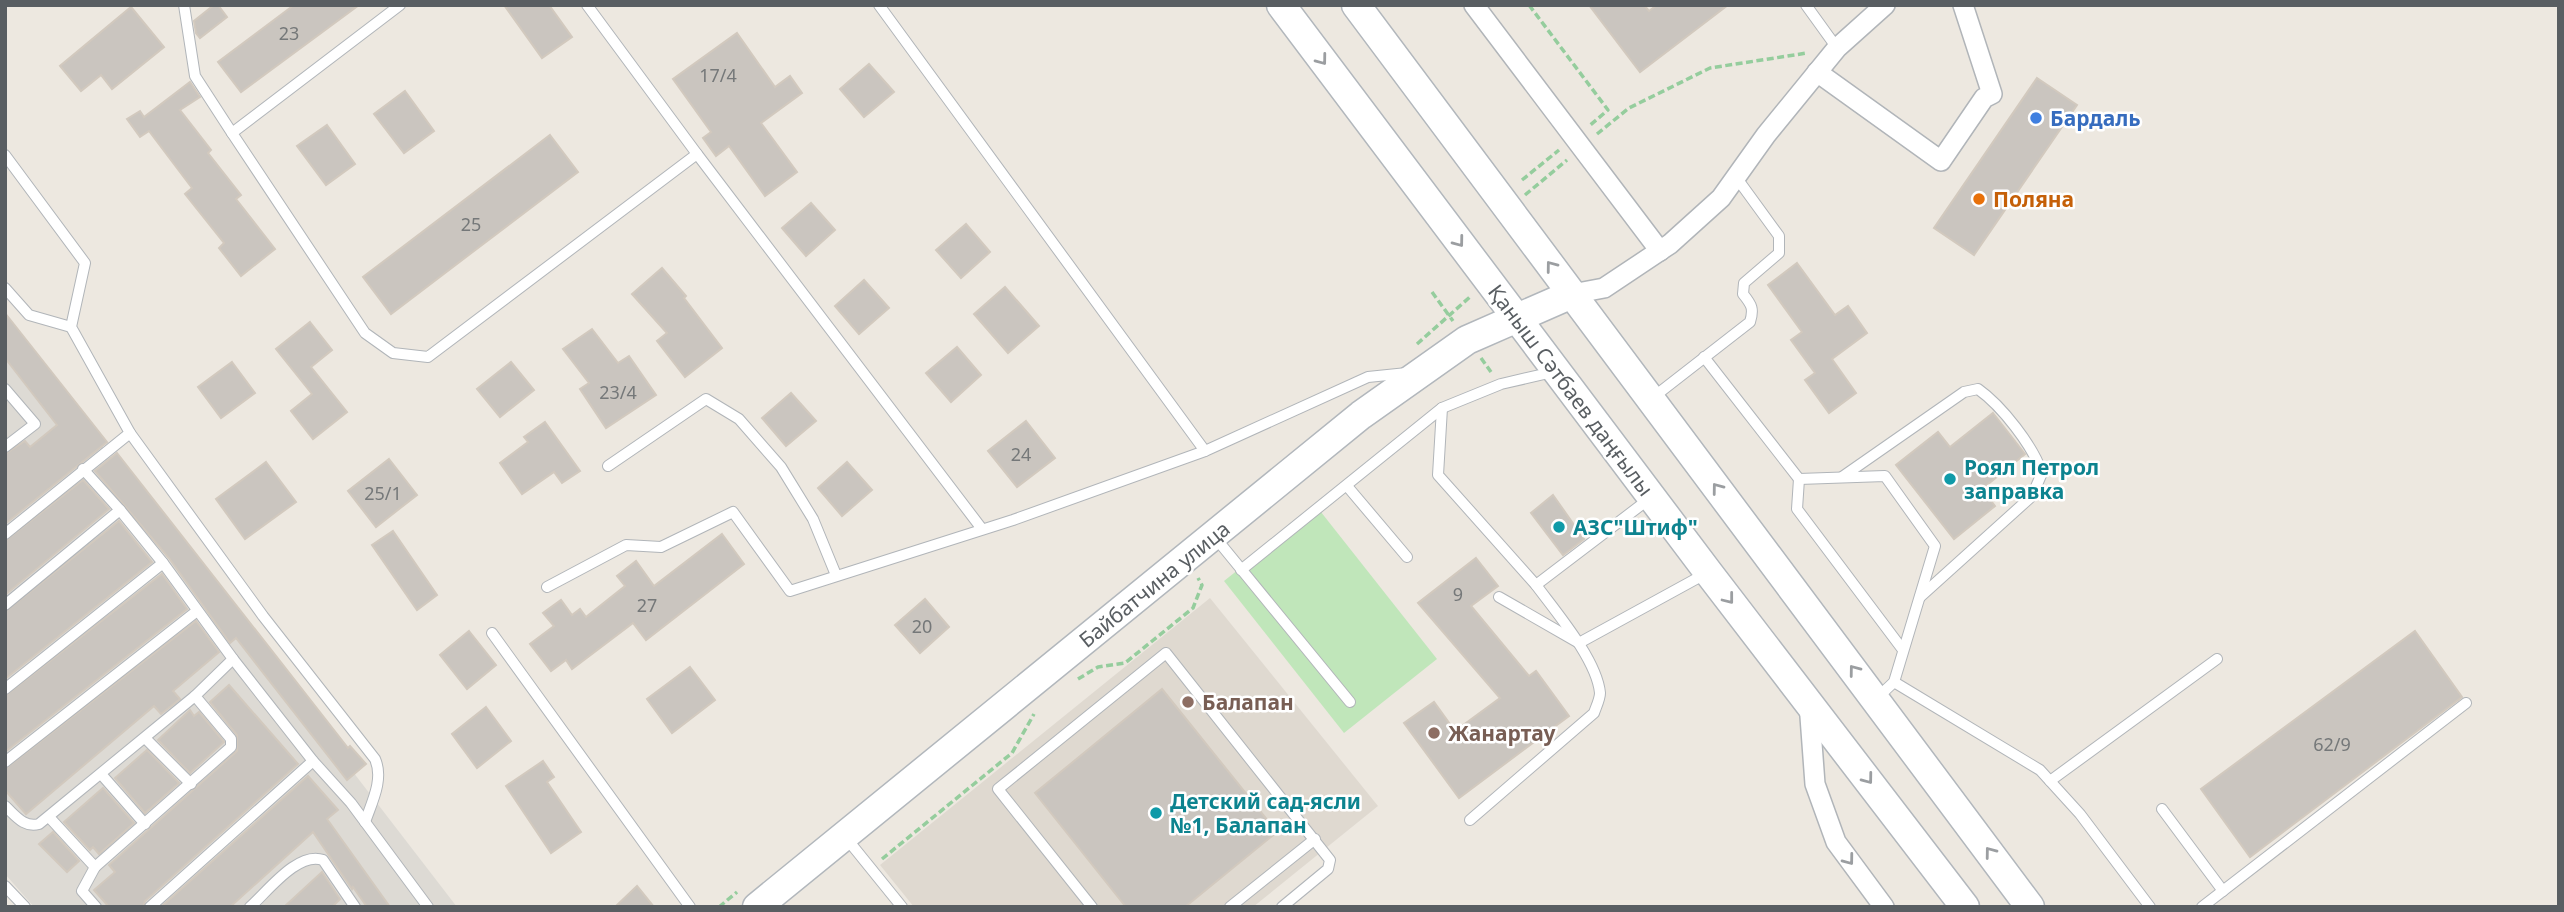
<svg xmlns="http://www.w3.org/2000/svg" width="2564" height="912" viewBox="0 0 2564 912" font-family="'Noto Sans',sans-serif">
	<rect width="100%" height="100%" fill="#ede8e0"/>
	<path fill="#dddad4" d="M5,320L457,907H34L5,874Z"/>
	<path fill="#dfd9d0" d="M1210,598L1378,806L1253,907H914L880,865Z"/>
	<path fill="#c0e6ba" d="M1317,507L1437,659L1344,733L1224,581Z"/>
	<g fill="#cac5bf" stroke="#d2c9be" stroke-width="2">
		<path d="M214,5H218L227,17L200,38L196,33L194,21Z"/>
		<path d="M294,5H359L241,92L218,62Z"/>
		<path d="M504,5H549L572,37L542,58Z"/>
		<path d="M1589,5H1644L1649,11L1657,5H1728L1640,72Z"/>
		<path d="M131,7L164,47L112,89L101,75L81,91L60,66Z"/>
		<path d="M737,33L775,87L790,76L802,93L761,123L797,172L765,196L729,146L716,156L703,138L711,132L673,79Z"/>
		<path d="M869,64L894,92L864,117L840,89Z"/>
		<path d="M2037,78L2077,105L1974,255L1934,228Z"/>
		<path d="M190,82L200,97L180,110L211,150L208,153L241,195L236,199L275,249L241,276L219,248L224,243L185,194L192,188L149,131L140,137L127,119L140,111L144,117Z"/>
		<path d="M405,91L434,131L404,153L374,114Z"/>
		<path d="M327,125L355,164L326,185L297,146Z"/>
		<path d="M550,135L578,172L391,314L363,277Z"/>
		<path d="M811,203L835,230L806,256L782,228Z"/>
		<path d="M966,224L990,252L961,278L936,250Z"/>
		<path d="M1797,263L1835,315L1848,306L1867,333L1832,359L1856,393L1829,413L1805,380L1815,373L1791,340L1802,332L1768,285Z"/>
		<path d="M662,268L686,296L684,298L722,348L685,377L657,341L667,333L632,294Z"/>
		<path d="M864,280L889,308L859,334L835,306Z"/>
		<path d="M1005,287L1039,326L1008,353L974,314Z"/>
		<path d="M5,313L107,442L5,524V454L25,441L30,447L57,425L5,358Z"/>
		<path d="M310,322L332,350L311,367L347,412L313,439L291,411L312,394L276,349Z"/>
		<path d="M592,329L618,363L629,356L656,395L606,428L580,389L589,383L563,349Z"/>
		<path d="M957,347L981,375L951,402L926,373Z"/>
		<path d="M232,362L255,393L221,418L198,387Z"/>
		<path d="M511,362L534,390L500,417L477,389Z"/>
		<path d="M791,393L816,421L786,446L762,418Z"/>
		<path d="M1993,413L2025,454L1982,489L1995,506L1954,539L1896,465L1938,432L1950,447Z"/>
		<path d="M1026,421L1055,458L1017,487L988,451Z"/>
		<path d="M545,422L580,471L562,483L554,472L522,494L500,463L528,442L524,437Z"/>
		<path d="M117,453L348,748L350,746L366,764L347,780L236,638L230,643L169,558L95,471Z"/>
		<path d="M389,459L417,495L376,527L348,491Z"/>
		<path d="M266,462L296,502L245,539L216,499Z"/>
		<path d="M847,462L872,490L842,516L818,488Z"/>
		<path d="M83,480L109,509L5,595V541Z"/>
		<path d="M1553,495L1584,539L1563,555L1531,513Z"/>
		<path d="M119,521L152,562L5,679V612Z"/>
		<path d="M393,531L437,595L417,610L372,545Z"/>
		<path d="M722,534L744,564L646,640L633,623L572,669L566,660L551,671L530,644L554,626L543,613L561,600L572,615L580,609L586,617L625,586L617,576L636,561L654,586Z"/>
		<path d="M1476,558L1498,586L1471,606L1529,676L1536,671L1569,716L1459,798L1404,723L1434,702L1455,731L1500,698L1418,603Z"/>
		<path d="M162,574L187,609L5,752V696Z"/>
		<path d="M925,599L949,627L920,653L895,625Z"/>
		<path d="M196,621L219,652L173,691L180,699L161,714L154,706L26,814L5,790V769Z"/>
		<path d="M469,631L496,665L467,689L440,655Z"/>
		<path d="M2415,631L2462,697L2250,857L2201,789Z"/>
		<path d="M690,667L715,700L672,733L647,699Z"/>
		<path d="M229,685L298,764L145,901L143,907H109L94,890L115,872L109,865L237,751V735L210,702Z"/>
		<path d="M1162,689L1277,832L1185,907H1126L1035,793Z"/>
		<path d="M486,707L511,741L477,768L452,734Z"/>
		<path d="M190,710L194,716L199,712L224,742L190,773L158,740Z"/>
		<path d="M147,750L179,783L145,813L115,778Z"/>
		<path d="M543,761L554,777L547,782L581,832L551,853L506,786Z"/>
		<path d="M308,776L338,810L327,819L390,907H367L353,887L352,889L313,832L230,907H161Z"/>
		<path d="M103,788L134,823L99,854L93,847L90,850L64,822Z"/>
		<path d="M53,832L79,861L67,872L39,844Z"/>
		<path d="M322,872L340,899L332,907H284Z"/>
		<path d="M637,886L654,907H615Z"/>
	</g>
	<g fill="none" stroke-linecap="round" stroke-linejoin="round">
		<g stroke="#b1b5b9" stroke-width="12">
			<g id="lane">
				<path d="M184,5L195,76L232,133"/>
				<path d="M400,5L232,133L365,333L393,353L428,357L697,154L587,5"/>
				<path d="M879,5L1205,451"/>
				<path d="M1806,5L1837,48"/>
				<path d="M697,154L982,529"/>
				<path d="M5,155L85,263L71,327L130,433L5,534"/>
				<path d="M5,288L29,315L71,327"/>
				<path d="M1704,357L1799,479L1885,476L1935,546L1894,682L1876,699"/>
				<path d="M5,389L35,424L5,447"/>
				<path d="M1651,399L1750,322C1754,309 1752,305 1743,294L1744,283L1779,253V236L1736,177"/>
				<path d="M1442,408L1438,475L1536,585L1649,499"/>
				<path d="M130,433L263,616L375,759C384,779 372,802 365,822"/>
				<path d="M608,466L706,399L739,419L781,467L813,519L836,575"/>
				<path d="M83,469L120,510L163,563L233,659L313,761L351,803L428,907"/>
				<path d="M1842,477L1964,392L1978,389C2002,406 2033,446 2042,473L2032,496L1920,597"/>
				<path d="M1799,479L1797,509L1903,650"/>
				<path d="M1347,486L1407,557"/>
				<path d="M1214,536L1350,702"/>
				<path d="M1241,570L1442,408L1501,384L1553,372"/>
				<path d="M547,587L626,545L661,547L733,512L790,591L1013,520L1205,451L1368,377L1407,373"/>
				<path d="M1499,597L1579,643L1705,574"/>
				<path d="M5,605L120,510"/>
				<path d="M492,633L690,907"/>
				<path d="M1894,682L2040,770L2080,814L2150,907"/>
				<path d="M5,689L163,563"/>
				<path d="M145,738L191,784"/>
				<path d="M5,762L197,611"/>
				<path d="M101,774L145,824"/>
				<path d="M2050,781L2217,659"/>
				<path d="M5,806C16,816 24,828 39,824L195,696"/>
				<path d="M2162,809L2223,891"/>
				<path d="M49,817L95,867"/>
				<path d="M1470,820L1594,713C1596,707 1600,699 1600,693C1597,660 1556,612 1536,585"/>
				<path d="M847,839L902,907"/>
				<path d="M5,886L25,907"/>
				<path d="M96,907L82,891L95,867L231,747V739L195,696L233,659"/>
				<path d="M150,907L313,761"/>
				<path d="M250,907C268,891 298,851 323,860L355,907"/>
				<path d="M1092,907L998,789L1166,653L1330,860L1328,869L1282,907"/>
				<path d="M1230,907L1315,839"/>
				<path d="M2202,907L2466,703"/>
			</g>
		</g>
		<g stroke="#b1b5b9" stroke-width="22">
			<g id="street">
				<path d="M1474,5L1660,251"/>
				<path d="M1817,72L1941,161L1984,98L1992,94L1963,5"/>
				<path d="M1572,294L1604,288L1670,244L1721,198L1766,135L1837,48L1885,5"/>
				<path d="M1809,703L1815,784L1836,842L1884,907"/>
			</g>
		</g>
		<g stroke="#b2b7bc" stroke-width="31">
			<g id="secondary">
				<path d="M1281,5L1708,572L1965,907"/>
				<path d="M1356,5L2030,907"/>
				<path d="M757,907L1361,415L1467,340L1572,294"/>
			</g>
		</g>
		<g stroke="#95cd9d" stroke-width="3.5" stroke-dasharray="7 3.5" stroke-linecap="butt">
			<path d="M1529,5L1608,110L1589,126"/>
			<path d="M1597,134L1629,108L1710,68L1807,53"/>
			<path d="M1522,180L1559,150"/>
			<path d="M1525,195L1567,160"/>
			<path d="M1432,292L1453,321"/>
			<path d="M1417,344L1471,296"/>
			<path d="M1481,358L1491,372"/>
			<path d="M1078,679L1098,667L1125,663L1193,608L1202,585L1198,578"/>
			<path d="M882,859L1012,753L1034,714"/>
			<path d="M719,907L737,892"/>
		</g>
		<use href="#lane" stroke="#fff" stroke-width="10"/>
		<use href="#street" stroke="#fff" stroke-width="19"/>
		<use href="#secondary" stroke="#fff" stroke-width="28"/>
	</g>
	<defs><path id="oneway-chevron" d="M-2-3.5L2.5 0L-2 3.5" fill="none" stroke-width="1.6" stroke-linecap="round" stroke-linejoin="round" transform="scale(1.75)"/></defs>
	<g stroke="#9b9ea1">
		<use href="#oneway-chevron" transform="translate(1322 60) rotate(53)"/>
		<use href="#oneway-chevron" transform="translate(1459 242) rotate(53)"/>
		<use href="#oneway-chevron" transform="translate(1551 266) rotate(-127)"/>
		<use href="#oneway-chevron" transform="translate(1717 488) rotate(-127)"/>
		<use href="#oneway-chevron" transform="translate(1729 599) rotate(52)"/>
		<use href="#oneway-chevron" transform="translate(1854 670) rotate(-127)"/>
		<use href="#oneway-chevron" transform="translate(1868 779) rotate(53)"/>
		<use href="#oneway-chevron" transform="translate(1990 852) rotate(-127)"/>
		<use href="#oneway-chevron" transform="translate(1849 860) rotate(53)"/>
	</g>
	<circle fill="#3f7fe0" stroke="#fff" stroke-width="2.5" cx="2036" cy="118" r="7"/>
	<circle fill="#e8710a" stroke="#fff" stroke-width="2.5" cx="1979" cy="199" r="7"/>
	<g fill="#0f9aa8" stroke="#fff" stroke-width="2.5">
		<circle cx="1950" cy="479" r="7"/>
		<circle cx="1559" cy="527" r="7"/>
		<circle cx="1156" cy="813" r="7"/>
	</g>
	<g fill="#8d6e63" stroke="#fff" stroke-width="2.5">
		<circle cx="1188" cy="702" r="7"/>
		<circle cx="1434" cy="733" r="7"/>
	</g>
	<g text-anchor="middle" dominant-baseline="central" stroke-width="5" stroke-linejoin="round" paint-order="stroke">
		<g font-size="18" fill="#757879">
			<text x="289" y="33">23</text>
			<text x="718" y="75">17/4</text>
			<text x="471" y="224">25</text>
			<text x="618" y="392">23/4</text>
			<text x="1021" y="454">24</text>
			<text x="383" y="493">25/1</text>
			<text x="1458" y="594">9</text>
			<text x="647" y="605">27</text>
			<text x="922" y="626">20</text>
			<text x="2332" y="744">62/9</text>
		</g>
		<g font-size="21" font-weight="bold" fill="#366cbe" stroke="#fff" text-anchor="start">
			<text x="2050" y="118">Бардаль</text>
		</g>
		<g font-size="21" font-weight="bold" fill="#c56008" stroke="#fff" text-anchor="start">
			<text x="1993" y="199">Поляна</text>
		</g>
		<g font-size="21" fill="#595e62" stroke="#fff">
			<text transform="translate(1571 390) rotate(53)">Қаныш Сәтбаев даңғылы</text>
			<text transform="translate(1154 584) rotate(-39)">Байбатчина улица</text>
		</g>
		<g font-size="21" font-weight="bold" fill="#0d838f" stroke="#fff" text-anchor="start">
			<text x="1964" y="467">Роял Петрол<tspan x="1964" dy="24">заправка</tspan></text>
			<text x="1573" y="527">АЗС"Штиф"</text>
			<text x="1170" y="801">Детский сад-ясли<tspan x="1170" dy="24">№1, Балапан</tspan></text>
		</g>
		<g font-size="21" font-weight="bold" fill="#785e54" stroke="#fff" text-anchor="start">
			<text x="1202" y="702">Балапан</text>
			<text x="1448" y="733">Жанартау</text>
		</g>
	</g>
	<rect width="2564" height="912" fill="none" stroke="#595e62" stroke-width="14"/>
</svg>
